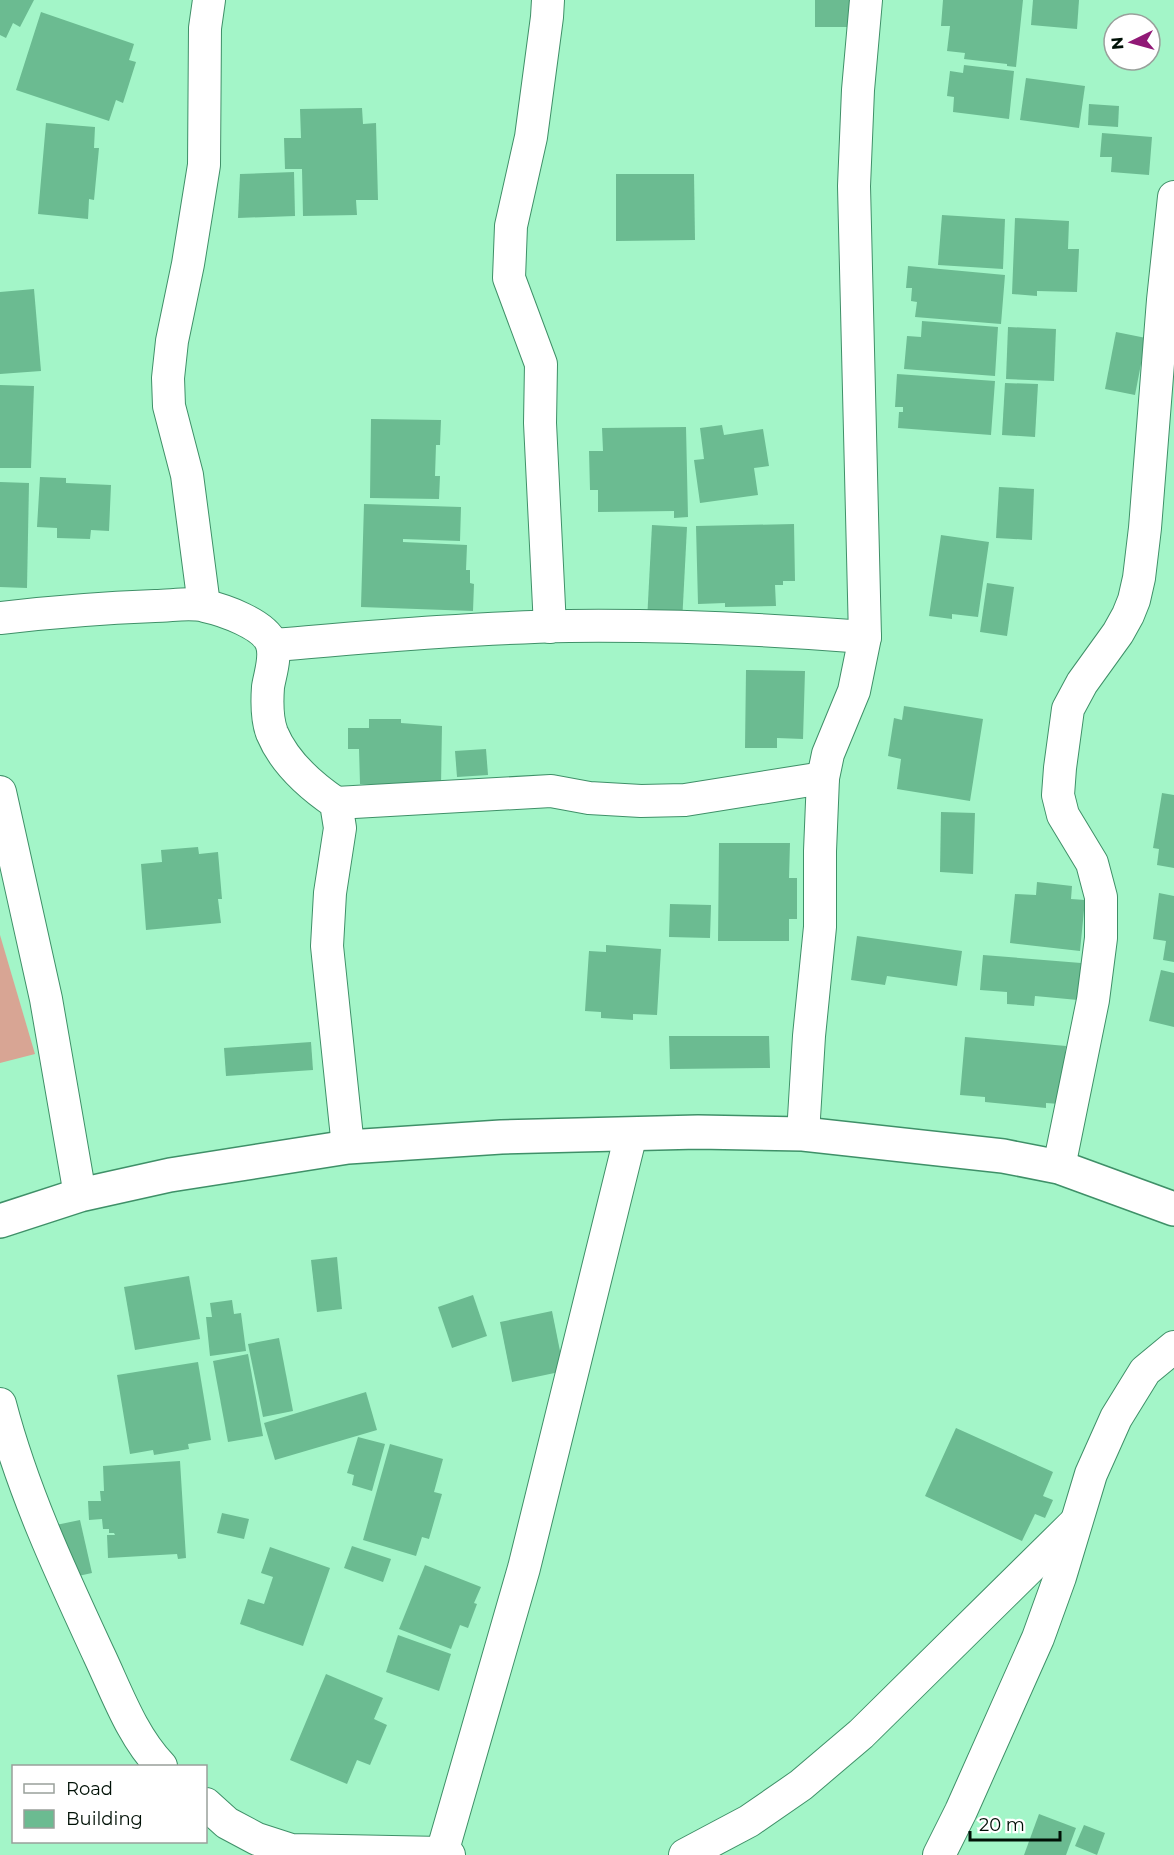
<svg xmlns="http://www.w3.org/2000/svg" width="1174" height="1855" viewBox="0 0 1174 1855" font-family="Montserrat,sans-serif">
	<rect width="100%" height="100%" fill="#a3f5c8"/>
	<path fill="#d8a594" d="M0,935L35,1054L0,1063Z"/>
	<g fill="#6bbb91">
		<path d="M0,0H34L20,27L13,23L6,38L0,35Z"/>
		<rect x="815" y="0" width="37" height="27"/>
		<path d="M943,0H1023L1016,67L1007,66V64L964,59L965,53L947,51L950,26H941Z"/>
		<path d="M1033,0H1079L1077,29L1031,25Z"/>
		<path d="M41,12L134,44L129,60L136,62L123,103L116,100L109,121L16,90Z"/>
		<path d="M964,65L1014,71L1009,119L953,112L954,97L947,96L950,71L963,73Z"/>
		<path d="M1026,78L1085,86L1079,128L1020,120Z"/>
		<path d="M1089,104L1119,106L1118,127L1088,125Z"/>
		<path d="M362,108L363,124L376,123L378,200H356L357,215L303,216L302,169H285L284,138H301L300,109Z"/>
		<path d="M46,123L95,127L94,148H99L94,200L89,199L88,219L38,214Z"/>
		<path d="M1102,133L1152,137L1149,175L1111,172L1112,157H1100Z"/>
		<path d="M294,172L295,216L238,218L240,174Z"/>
		<path d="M616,174H694L695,240L616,241Z"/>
		<path d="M942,215L1005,219L1003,269L938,265Z"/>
		<path d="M1015,218L1069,221L1068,249H1079L1077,292L1037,291V296L1012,294Z"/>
		<path d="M908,266L1005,275L1001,324L915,317L917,302L911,301L912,288H906Z"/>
		<path d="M34,289L41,371L0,374V292Z"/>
		<path d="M922,321L998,327L995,376L904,369L907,336L921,337Z"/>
		<path d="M1008,327L1056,329L1054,381L1006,379Z"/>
		<path d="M1116,332L1146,338L1135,395L1105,389Z"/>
		<path d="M897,374L995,381L991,435L898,428L899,412H903V407H895Z"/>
		<path d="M1005,383L1038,384L1035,437L1002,435Z"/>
		<path d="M0,385L34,386L31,468H0Z"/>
		<path d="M371,419L441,420L440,445H436L435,476H440L439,499L370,498Z"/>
		<path d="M722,425L724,435L763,429L769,466L754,468L758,495L700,503L694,460L704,459L700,428Z"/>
		<path d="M686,427L688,517L674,518V511L598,512V490H590L589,451H603L602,428Z"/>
		<path d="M40,477L66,478V483L111,485L109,531L91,530L90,539L57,538V528L37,527Z"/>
		<path d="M0,482L29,483L27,588L0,587Z"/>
		<path d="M999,487L1034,489L1032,540L996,538Z"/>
		<path d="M364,504L461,507L460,541L403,539V542L467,545L466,570H470V583L474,584L473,611L361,607Z"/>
		<path d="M794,524L795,581H783V585H775L776,606L725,607V603L698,604L696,526Z"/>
		<path d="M652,525L687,527L682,623L647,621Z"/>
		<path d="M941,535L989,542L978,617L952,614V619L929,616Z"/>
		<path d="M987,583L1014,587L1007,636L980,632Z"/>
		<path d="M746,670L805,671L803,739L777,738V748H745Z"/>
		<path d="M904,706L983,719L970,801L897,789L901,759L888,756L894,718L902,720Z"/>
		<path d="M369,719H401V723L442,726L441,786L360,784L359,749H348V728H369Z"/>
		<path d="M486,749L488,775L457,777L455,751Z"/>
		<path d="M1162,793L1174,795V868L1157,865L1159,849L1153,848Z"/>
		<path d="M941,812L975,813L973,874L940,872Z"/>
		<path d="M719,843H790L789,878H797V919H789V941H718Z"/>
		<path d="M198,847L199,854L218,852L222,899H218L221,923L146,930L141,864L162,862L161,850Z"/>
		<path d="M1037,882L1072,886L1071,899L1085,900L1080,951L1010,943L1015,894L1036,895Z"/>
		<path d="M1159,893L1174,896V962L1163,960L1166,941L1153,939Z"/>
		<path d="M670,904L711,905L710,938L669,937Z"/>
		<path d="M857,936L962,951L957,986L887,976L885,985L851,980Z"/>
		<path d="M606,945L661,949L657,1015L633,1014V1020L601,1018V1012L585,1011L589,951L606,952Z"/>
		<path d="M983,955L1081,963L1078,1000L1035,996L1034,1006L1007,1004V992L980,990Z"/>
		<path d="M1161,970L1174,973V1027L1149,1021Z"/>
		<path d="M669,1036H769L770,1068L670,1069Z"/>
		<path d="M965,1037L1066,1046L1060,1104L1046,1103V1108L985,1102V1097L960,1095Z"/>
		<path d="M311,1042L313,1070L226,1076L224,1048Z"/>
		<path d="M337,1257L342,1309L317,1312L311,1260Z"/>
		<path d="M189,1276L200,1339L135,1350L124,1287Z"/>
		<path d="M473,1295L487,1336L452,1348L438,1307Z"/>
		<path d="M232,1300L234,1314L241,1313L246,1351L210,1356L206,1317H212L210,1303Z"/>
		<path d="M552,1311L564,1371L512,1382L500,1322Z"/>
		<path d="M279,1338L293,1411L263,1417L248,1344Z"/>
		<path d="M248,1354L263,1436L228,1442L213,1361Z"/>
		<path d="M198,1362L211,1440L188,1444L189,1449L154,1455L153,1450L130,1454L117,1375Z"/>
		<path d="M366,1392L377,1430L275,1460L264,1423Z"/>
		<path d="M956,1428L1053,1472L1043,1496L1053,1500L1045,1518L1035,1514L1022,1541L925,1496Z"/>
		<path d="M358,1437L385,1444L372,1491L352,1485L354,1475L347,1473Z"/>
		<path d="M390,1444L443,1459L434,1492L442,1494L429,1539L422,1537L416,1556L363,1540Z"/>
		<path d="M180,1461L186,1558L178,1559L177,1554L108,1558L107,1535H115L114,1533H109V1529H103L102,1519L89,1520L88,1501H101L100,1491H104L103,1466Z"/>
		<path d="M222,1513L249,1519L244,1539L217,1533Z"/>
		<path d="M80,1520L92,1573L69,1578L56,1525Z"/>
		<path d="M352,1546L391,1559L383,1582L344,1568Z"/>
		<path d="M270,1547L330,1568L303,1646L240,1624L248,1599L264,1604L273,1577L261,1573Z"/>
		<path d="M425,1565L481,1587L474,1603L477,1604L468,1628L460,1625L451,1649L399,1629Z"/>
		<path d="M398,1635L451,1654L439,1691L386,1672Z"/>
		<path d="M326,1674L383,1698L374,1719L387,1725L370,1765L357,1760L347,1784L290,1760Z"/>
		<path d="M1039,1814L1076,1828L1066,1855H1024Z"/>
		<path d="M1084,1825L1105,1833L1097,1855L1075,1846Z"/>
	</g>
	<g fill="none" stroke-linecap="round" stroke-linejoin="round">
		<g stroke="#3f9068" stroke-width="34">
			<g id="street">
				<path d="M548,0L547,17L531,137L511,226L509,278L541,364L540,423L550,627"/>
				<path d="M204,605L187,475L169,406L168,378L172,341L188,264L204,165L205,28L209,0"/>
				<path d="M0,618C52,612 103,608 155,606C171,606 190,602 205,606C224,610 263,624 271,642C277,656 270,674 268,687C267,701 267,720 272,733C284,762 311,786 336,803L340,828L330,893L327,946L348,1147"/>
				<path d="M273,645C371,637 470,628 569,626C668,625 766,629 865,637"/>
				<path d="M0,792L46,999L80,1195"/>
				<path d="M336,803L551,791L589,798L641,801L685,800L823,778"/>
				<path d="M803,1134L809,1036L820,927V851L823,778L828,754L854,691L865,637L854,186L858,90L866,0"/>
				<path d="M1059,1167L1093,1000L1101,938V897L1092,863L1063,815L1058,795L1060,768L1068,709L1082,683L1118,633L1128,615L1134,600L1139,578L1145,528L1163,300L1174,197"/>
				<path d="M0,1404C23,1492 61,1573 99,1655C117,1693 132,1736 161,1766"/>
				<path d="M206,1804L227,1823L257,1839L291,1850L442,1853L449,1855"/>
				<path d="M442,1853L524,1568L631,1134"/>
				<path d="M685,1855L749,1821L801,1785L861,1734L1074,1524"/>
				<path d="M939,1855L961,1811L1038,1638L1060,1577L1091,1474L1116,1418L1145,1371L1174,1347"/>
			</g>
		</g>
		<g stroke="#3f9068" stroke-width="36">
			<path id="secondary" d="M0,1221L80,1195L170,1175L348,1147L501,1137L698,1132L803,1134L1003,1156L1059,1167L1174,1209"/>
		</g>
		<use href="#street" stroke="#fff" stroke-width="32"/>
		<use href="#secondary" stroke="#fff" stroke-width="33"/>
	</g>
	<rect x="12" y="1765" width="195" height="78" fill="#ffffff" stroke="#99a09b" stroke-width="1.5"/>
	<rect x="24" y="1784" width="30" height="9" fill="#ffffff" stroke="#99a09b" stroke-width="1.5"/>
	<text x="66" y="1795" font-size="18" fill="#001106">Road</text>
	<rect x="24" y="1810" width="30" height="18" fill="#6bbb91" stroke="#99a09b" stroke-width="1.5"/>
	<text x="66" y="1825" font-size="18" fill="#001106">Building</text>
	<g transform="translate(1132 42) rotate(265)"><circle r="28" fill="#ffffff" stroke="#99a09b" stroke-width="1.5"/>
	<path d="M0-4.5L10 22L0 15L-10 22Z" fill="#911976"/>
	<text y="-9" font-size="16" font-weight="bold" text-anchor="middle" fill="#001106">N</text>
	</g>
	<path d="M970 1831v9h90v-9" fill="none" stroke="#001106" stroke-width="3"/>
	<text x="979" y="1831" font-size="18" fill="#001106" stroke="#ffffff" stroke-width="4.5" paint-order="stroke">20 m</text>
</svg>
